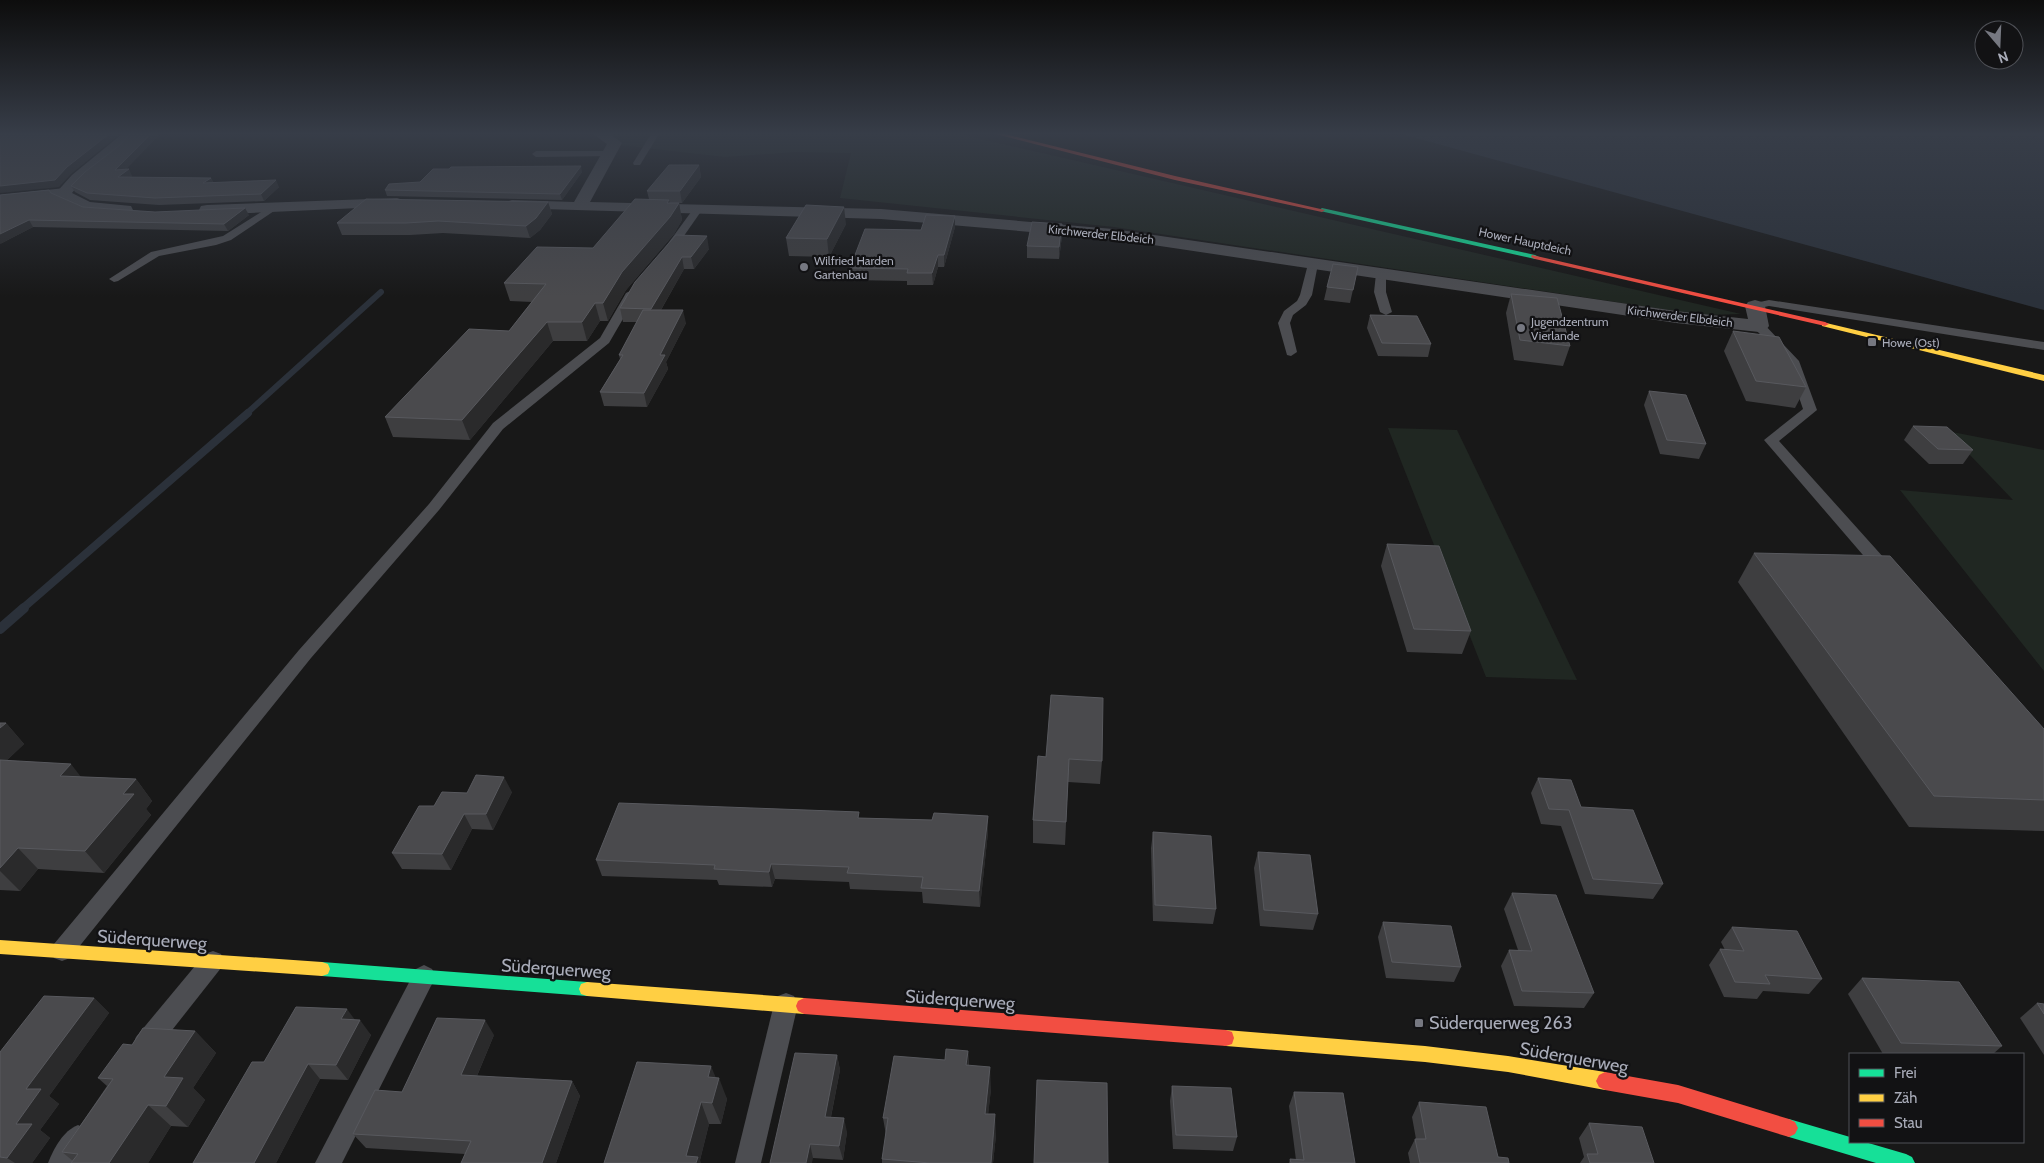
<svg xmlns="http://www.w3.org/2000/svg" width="2044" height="1163" viewBox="0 0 2044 1163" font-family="Cabin,sans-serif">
	<rect width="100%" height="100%" fill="#181818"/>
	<g fill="#202722">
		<path d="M595,134H959L1741,314L1702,315L1114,227L840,198L851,153L796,152L725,157L619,145L611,143Z"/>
		<path d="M1388,428L1457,430L1577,680L1486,677Z"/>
		<path d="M1947,431L2044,450V671L1900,490L2013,500Z"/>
	</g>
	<path fill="#2b313a" d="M1402,134H2044V310L1405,135Z"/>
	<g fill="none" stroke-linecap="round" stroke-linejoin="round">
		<path stroke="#2b313a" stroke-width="6" d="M246,414L381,292"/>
		<path stroke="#2b313a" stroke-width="8" d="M22,609L248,413"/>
		<path stroke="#2b313a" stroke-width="10" d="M0,629L24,608"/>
		<g fill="#4c4d51" fill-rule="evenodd">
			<path d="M651,134H659L640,165H634L633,163Z"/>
			<path d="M609,151L612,152V156L536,157L532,154L536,151Z"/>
			<path d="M65,188L68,189V193L0,201V195Z"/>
			<path d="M274,204L277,205V209L231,240L216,245L159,256L118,281L114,282L109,279L151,252L223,236Z"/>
			<path d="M697,207L702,210L672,253H664L663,251L664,249L694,208Z"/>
			<path d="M1313,261L1318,264L1312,295L1306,305L1293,315L1290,323L1297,352L1291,356L1287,355L1278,323L1284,311L1297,301L1300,295L1308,264Z"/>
			<path d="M1381,271L1386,274V292L1392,312L1386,315L1380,312L1374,292L1376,274Z"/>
			<path d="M632,290L638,293L609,343L503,429L439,510L311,658L70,958L62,961L54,958L51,951L54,944L299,650L429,504L493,423L600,338L626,293Z"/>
			<path d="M1769,300L2044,342V350L1769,306L1755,309L1749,306L1751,304Z"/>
			<path d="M1759,322L1763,323L1799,361L1817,410L1779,441L1893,568L1895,572L1893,576H1881L1764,440L1803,409L1787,362L1755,329L1753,326L1755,323Z"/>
			<path d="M213,951L221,954L224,961L221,968L154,1053L145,1057L136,1053L133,1045L136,1037L205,954Z"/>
			<path d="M424,965L432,969L436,976L342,1163H315L416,969Z"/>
			<path d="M786,993L794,996L798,1004L761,1163H735L774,1004L778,996Z"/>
			<path d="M78,1125L87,1129L91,1138L77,1163H48C54,1148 63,1131 78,1125Z"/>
		</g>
		<g fill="#4c4d51" fill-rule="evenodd">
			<path d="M122,134H137C120,158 90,170 72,193L90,202L131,206L133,210L131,214L125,215L87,212L56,198L54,195L72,175Z"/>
			<path d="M593,134H610L622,143L590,202L881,209L1113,229L1676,311L1748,319L1745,306L1748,302L1755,300L1762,302L1765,306L1769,326L1766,330L1759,332L1676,323L1113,239L881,219L506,208L504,205L506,202L512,200L574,202L607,144Z"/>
			<path d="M397,198L403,200L405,203L403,206L207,215L201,214L199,210L201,206L207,205Z"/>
		</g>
		<g fill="#16e098" fill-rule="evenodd">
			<path d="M1322,208L1535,255L1539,257L1535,259L1320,211L1319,210Z"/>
			<path d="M322,962L587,982L593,984L595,989L593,994L587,996L322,976L316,974L314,969L316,964Z"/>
			<path d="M1789,1119L1850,1137V1142H1865L1906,1154L1912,1157L1915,1163H1876L1789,1137L1783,1134L1780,1128L1783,1122Z"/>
		</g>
		<g fill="#ffcf43" fill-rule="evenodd">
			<path d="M1822,322L2044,375V381L1822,326Z"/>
			<path d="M0,940L322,962L328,964L330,969L328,974L322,976L0,954Z"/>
			<path d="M587,982L804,998L810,1001L812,1006L810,1011L804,1014L587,996L581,994L579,989L581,984Z"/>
			<path d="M1226,1030L1425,1046L1508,1056L1605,1072L1611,1075L1614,1081L1611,1087L1605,1090L1508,1072L1425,1062L1226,1046L1220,1044L1218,1038L1220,1032Z"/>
		</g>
		<g fill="#f24e42" fill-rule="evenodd">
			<path d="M996,134H1005L1175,176L1325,210L1322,212L1175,180Z"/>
			<path d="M1532,255L1825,322L1829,324L1825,326L1535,259L1531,257Z"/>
			<path d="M804,998L1226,1030L1232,1032L1234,1038L1232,1044L1226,1046L804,1014L798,1011L796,1006L798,1001Z"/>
			<path d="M1605,1072L1678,1085L1789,1119L1795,1122L1798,1128L1795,1134L1789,1137L1678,1103L1605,1090L1599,1087L1596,1081L1599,1075Z"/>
		</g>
	</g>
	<g fill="#3e3e40">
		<path d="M130,134H160L126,169L132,176L130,177L211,178L213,182L279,187L264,201L159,205L90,200L75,192L71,186L120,145Z"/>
		<path d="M699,165L701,177L682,203H670H679L682,220L674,234L626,290L608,321H600L587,341H553L470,440L393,437L385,417L509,331L532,302L510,301L504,283L593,248L649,199L647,191Z"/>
		<path d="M582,172L562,200L387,196L385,190Z"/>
		<path d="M51,193L83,207L155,212L249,215L228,231L33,227L0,244Z"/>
		<path d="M548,202L552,214L540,230L530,238L443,233L410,235H342L337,223Z"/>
		<path d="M955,216V227L944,267H938L933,285H907V281L851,280L850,268L921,230Z"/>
		<path d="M846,224L829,257L789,256L786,238Z"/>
		<path d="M676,235L709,249L694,269H684L661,310L686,323L666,362L668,369L647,407L604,406L600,392L620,359L619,355L637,322H623L620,308Z"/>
		<path d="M1062,236L1059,259L1027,258V246Z"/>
		<path d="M1358,267L1350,303L1324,300L1327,287Z"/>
		<path d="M1511,294L1570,346L1563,366L1514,360L1506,313Z"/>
		<path d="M1370,315L1431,344L1428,357L1378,356L1367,328Z"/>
		<path d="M1733,331L1806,387L1795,408L1746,401L1724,351Z"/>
		<path d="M1649,391L1706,444L1699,459L1660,454L1644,405Z"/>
		<path d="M1913,426L1973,450L1963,464H1929L1904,440Z"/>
		<path d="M1387,544L1471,631L1462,654L1407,652L1381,566Z"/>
		<path d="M1754,553L2044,729V831L1909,827L1738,582Z"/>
		<path d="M0,723H6L24,744L7,760L81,777L136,779L152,801L146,809L151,815L104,873L38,869L20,891L0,890Z"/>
		<path d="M1038,756L1102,761L1100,784L1068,782L1065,845L1033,843V820Z"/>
		<path d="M1538,778L1581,807L1663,884L1653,899L1585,894L1561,826L1541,824L1531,793Z"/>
		<path d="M512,792L493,830L472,829L451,870L402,869L392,853L434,806L467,793Z"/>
		<path d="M988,816V832L980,907L923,903L922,892L850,889L849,882L775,879L772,887L719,885L717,880L602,876L596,860L860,818L932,820Z"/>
		<path d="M1153,832L1216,909L1213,924L1153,921L1151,848Z"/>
		<path d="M1258,852L1318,914L1313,930L1260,926L1254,868Z"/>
		<path d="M1512,893L1594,993L1584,1008L1514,1006L1501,966L1509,950H1518L1504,909Z"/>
		<path d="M1383,922L1461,967L1454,982L1386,978L1378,937Z"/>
		<path d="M1732,927L1822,979L1809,994L1763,991L1757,999L1724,997L1709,965L1720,949L1725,950L1721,942Z"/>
		<path d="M1862,978L2002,1046L1993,1054H1883L1848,994Z"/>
		<path d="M94,998L109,1013L49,1096L59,1104L40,1130L50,1138L32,1163H0V1052Z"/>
		<path d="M2037,1003L2044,1004V1055L2020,1018Z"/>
		<path d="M355,1020L371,1035L348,1080L320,1079L276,1163H193L264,1062Z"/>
		<path d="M195,1031L216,1053L193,1088L205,1100L188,1127L171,1126L148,1163H71L73,1161L62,1152L107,1086L98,1078L132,1045Z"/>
		<path d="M494,1035L477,1076L572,1081L580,1096L556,1163H461L465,1154L366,1148L353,1134L402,1092Z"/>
		<path d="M968,1051L969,1066L991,1089L988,1114L996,1135L993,1163H882V1159L886,1135L883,1118L945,1060Z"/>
		<path d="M837,1055L840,1070L831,1117L847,1132L843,1160L813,1158L770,1163Z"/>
		<path d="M716,1078L727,1099L721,1124H709L700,1160L604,1163Z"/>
		<path d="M1172,1086L1237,1137L1233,1151L1173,1149L1170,1101Z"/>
		<path d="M1294,1092L1355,1163H1289L1290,1159L1296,1160L1289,1106Z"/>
		<path d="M1419,1102L1498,1157L1509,1163H1410L1408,1153L1415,1139H1416L1412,1117Z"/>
		<path d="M1589,1123L1654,1163H1580L1584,1157L1579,1138Z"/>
	</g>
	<g fill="#2a2a2b">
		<path d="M109,134H120L71,174L59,187L0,193V186L67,167Z"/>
		<path d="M151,134H160L119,176L115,170Z"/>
		<path d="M699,165L701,177L682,203L680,191Z"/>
		<path d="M581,166L582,172L562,200L560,194Z"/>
		<path d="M129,169L132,176L122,184L118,177Z"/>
		<path d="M211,178L214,184L203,183Z"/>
		<path d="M276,180L279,187L264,201L261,194Z"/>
		<path d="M669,200L672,213L679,203L682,220L674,234L626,290L608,321L603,303L622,272Z"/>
		<path d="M548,202L552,214L540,230L530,238L526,226Z"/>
		<path d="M844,207L846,224L829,257L827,239Z"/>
		<path d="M245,208L249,215L228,231L224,224Z"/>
		<path d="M955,216V227L944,267V255Z"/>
		<path d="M29,220L33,227L0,244V234Z"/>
		<path d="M1062,224V236L1059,259V247Z"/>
		<path d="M707,236L709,249L694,269L691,257Z"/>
		<path d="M938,255V267L933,285L932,273Z"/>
		<path d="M682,257L684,269L654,322L651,309Z"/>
		<path d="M595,303L600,321L587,341L582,322Z"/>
		<path d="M683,310L686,323L666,362L668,369L647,407L644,393L660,355Z"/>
		<path d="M547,322L553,341L470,440L462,420Z"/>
		<path d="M6,723L24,744L0,767V728Z"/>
		<path d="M71,764L88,786L60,776Z"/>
		<path d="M504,777L512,792L493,830L486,814Z"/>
		<path d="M136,779L152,801L146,809L151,815L104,873L85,851L123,794Z"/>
		<path d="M464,814L472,829L451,870L442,854Z"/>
		<path d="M988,816V832L980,907L979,891Z"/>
		<path d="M18,848L38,869L20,891L0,871V868Z"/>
		<path d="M771,864L775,879L772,887L769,872Z"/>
		<path d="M94,998L109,1013L49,1096L59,1104L40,1130L50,1138L32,1163H15L7,1158L26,1089Z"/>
		<path d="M347,1009L358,1024L360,1020L371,1035L348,1080L336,1065L341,1019Z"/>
		<path d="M485,1020L494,1035L471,1090L461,1075Z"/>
		<path d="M195,1031L216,1053L193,1088L205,1100L188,1127L166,1106L164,1077Z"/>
		<path d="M968,1051L969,1073L966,1065Z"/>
		<path d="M837,1055L840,1070L828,1131L825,1117Z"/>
		<path d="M308,1064L320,1079L276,1163H254Z"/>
		<path d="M711,1066L718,1083L719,1078L727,1099L721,1124L712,1103L708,1077Z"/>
		<path d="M990,1067L991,1089L986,1135L985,1114Z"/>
		<path d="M572,1081L580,1096L556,1163H542Z"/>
		<path d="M701,1102L709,1124L700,1160L701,1163H690L686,1156Z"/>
		<path d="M148,1105L171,1126L148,1163H109Z"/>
		<path d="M995,1114L996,1135L993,1163H991Z"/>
		<path d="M844,1118L847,1132L843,1160L839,1146Z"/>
		<path d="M810,1144L813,1158L812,1163H806Z"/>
	</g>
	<g fill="#4a4a4d" stroke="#58595e">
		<path d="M0,134H109L67,167L55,180L0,186Z"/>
		<path d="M130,134H151L115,170L129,169L118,177L211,178L203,183L276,180L261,194L155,198L87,193L71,186L85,172L120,145Z"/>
		<path d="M669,165H699L680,191H647Z"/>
		<path d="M581,166L560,194L385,190L389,184L420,182L433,169H449L451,167Z"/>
		<path d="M49,190L51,193L83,207L155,212L245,208L224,224L29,220L0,234V195Z"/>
		<path d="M366,199L548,202L536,218L526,226L438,221L406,223H337Z"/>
		<path d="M635,199L669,200L667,203H679L670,217L622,272L603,303H595L582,322H547L462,420L385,417L469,329L509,331L546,284L504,283L537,247L593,248Z"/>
		<path d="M806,205L844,207L827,239L786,238Z"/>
		<path d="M926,215L955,216L944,255H938L932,273H907L908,269L850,268L865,229L921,230Z"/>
		<path d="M1032,222L1062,224L1059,247L1027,246Z"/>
		<path d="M676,235L707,236L691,257H682L651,309L620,308L635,282Z"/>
		<path d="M1333,264L1358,267L1353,290L1327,287Z"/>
		<path d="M1511,294L1557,298L1570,346L1520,340Z"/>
		<path d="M643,310H683L660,355H665L644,393L600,392L623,355H619Z"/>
		<path d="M1370,315L1417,316L1431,344L1382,343Z"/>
		<path d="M1733,331L1779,337L1806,387L1756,381Z"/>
		<path d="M1649,391L1686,395L1706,444L1667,440Z"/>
		<path d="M1913,426L1947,427L1973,450L1938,449Z"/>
		<path d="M1387,544L1439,546L1471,631L1414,629Z"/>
		<path d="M1754,553L1890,556L2044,729V800L1934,796Z"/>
		<path d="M1051,695L1103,698L1102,761L1069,759L1066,822L1033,820L1038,756L1046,757Z"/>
		<path d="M0,723H6L0,728Z"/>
		<path d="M0,760L71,764L60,776L136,779L123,794H134L85,851L18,848L0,868Z"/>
		<path d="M476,775L504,777L486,814H464L442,854L392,853L419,806H434L442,792L467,793Z"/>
		<path d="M1538,778L1571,780L1581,807L1633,810L1663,884L1593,879L1569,810L1549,809Z"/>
		<path d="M619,803L859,812L858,818L932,820L934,813L988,816L979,891L921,888L923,877L847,873L849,867L771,864L769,872L714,869L715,865L596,860Z"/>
		<path d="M1153,832L1211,836L1216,909L1155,905Z"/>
		<path d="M1258,852L1310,855L1318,914L1264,910Z"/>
		<path d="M1512,893L1556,895L1594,993L1522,991L1509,950L1532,951Z"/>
		<path d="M1383,922L1451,926L1461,967L1392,962Z"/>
		<path d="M1732,927L1797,931L1822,979L1765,975L1770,984L1735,982L1720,949L1744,951Z"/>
		<path d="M1862,978L1959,982L2002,1046L1901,1043Z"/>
		<path d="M44,996L94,998L26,1089H41L16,1124H32L7,1158L0,1157V1052Z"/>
		<path d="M2037,1003L2044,1004V1014Z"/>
		<path d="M296,1007L347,1009L341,1019L360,1020L336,1065L308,1064L254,1163H193L252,1062H264Z"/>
		<path d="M437,1018L485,1020L461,1075L572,1081L542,1163H461L471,1141L353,1134L375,1090L402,1092Z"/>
		<path d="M143,1028L195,1031L164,1077L183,1078L166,1106L148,1105L109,1163H71L78,1154L62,1152L113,1079L98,1078L123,1044L132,1045Z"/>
		<path d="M946,1049L968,1051L966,1065L990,1067L985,1114H995L991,1163H930L882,1159L888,1118H883L894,1056L945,1060Z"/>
		<path d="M795,1053L837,1055L825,1117L844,1118L839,1146L810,1144L806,1163H770Z"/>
		<path d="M637,1062L711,1066L708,1077L719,1078L712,1103L701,1102L686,1156L698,1157L696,1163H604Z"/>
		<path d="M1037,1080L1107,1083L1108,1163H1034Z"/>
		<path d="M1172,1086L1231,1088L1237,1137L1176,1135Z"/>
		<path d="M1294,1092L1343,1093L1355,1163H1291L1290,1159L1304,1160Z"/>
		<path d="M1419,1102L1486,1107L1498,1157L1508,1158L1509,1163H1420L1415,1139H1426Z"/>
		<path d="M1589,1123L1642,1127L1654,1163H1590L1587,1154H1598Z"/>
	</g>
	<linearGradient id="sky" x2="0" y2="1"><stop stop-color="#0d0d0d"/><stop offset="0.45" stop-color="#373d48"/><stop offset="1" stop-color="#373d48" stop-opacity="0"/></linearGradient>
	<rect width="2044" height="297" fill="url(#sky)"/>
	<g fill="#767881" stroke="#121214" stroke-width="2">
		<circle cx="804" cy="267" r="5"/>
		<circle cx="1521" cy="328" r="5"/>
		<rect x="1867" y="337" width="10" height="10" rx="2.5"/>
		<rect x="1414" y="1018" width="10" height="10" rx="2.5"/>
	</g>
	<g text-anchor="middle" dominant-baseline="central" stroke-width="4.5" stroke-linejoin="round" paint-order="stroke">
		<g font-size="12" fill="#a9acb9" stroke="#121214">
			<text transform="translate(1101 234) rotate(6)">Kirchwerder Elbdeich</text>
			<text transform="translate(1525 241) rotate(12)">Hower Hauptdeich</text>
			<text transform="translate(1680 316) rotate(7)">Kirchwerder Elbdeich</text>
		</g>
		<g font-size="12" fill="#a9acb9" stroke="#121214" text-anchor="start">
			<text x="814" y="260">Wilfried Harden<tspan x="814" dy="14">Gartenbau</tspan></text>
			<text x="1531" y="321">Jugendzentrum<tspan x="1531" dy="14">Vierlande</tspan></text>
			<text x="1882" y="342">Howe (Ost)</text>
		</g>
		<g font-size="18" fill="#a9acb9" stroke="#121214">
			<text transform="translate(152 940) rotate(4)">Süderquerweg</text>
			<text transform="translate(556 969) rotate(4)">Süderquerweg</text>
			<text transform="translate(960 1000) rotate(4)">Süderquerweg</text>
			<text transform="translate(1574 1058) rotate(10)">Süderquerweg</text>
		</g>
		<g font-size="18" fill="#a9acb9" stroke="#121214" text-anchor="start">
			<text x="1429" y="1023">Süderquerweg 263</text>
		</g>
	</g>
	<rect x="1849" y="1053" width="175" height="90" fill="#121214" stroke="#4e5056"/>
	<rect x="1859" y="1069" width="25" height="8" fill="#16e098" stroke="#4e5056"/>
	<text x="1894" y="1078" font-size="15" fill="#a9acb9">Frei</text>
	<rect x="1859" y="1094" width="25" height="8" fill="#ffcf43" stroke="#4e5056"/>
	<text x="1894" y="1103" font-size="15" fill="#a9acb9">Zäh</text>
	<rect x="1859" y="1119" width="25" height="8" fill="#f24e42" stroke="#4e5056"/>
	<text x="1894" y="1128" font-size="15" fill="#a9acb9">Stau</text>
	<g transform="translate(1999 45) rotate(161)"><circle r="24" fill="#121214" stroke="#4e5056"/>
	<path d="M0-4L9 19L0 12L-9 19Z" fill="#767881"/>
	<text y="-8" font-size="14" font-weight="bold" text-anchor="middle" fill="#a9acb9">N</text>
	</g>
</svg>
